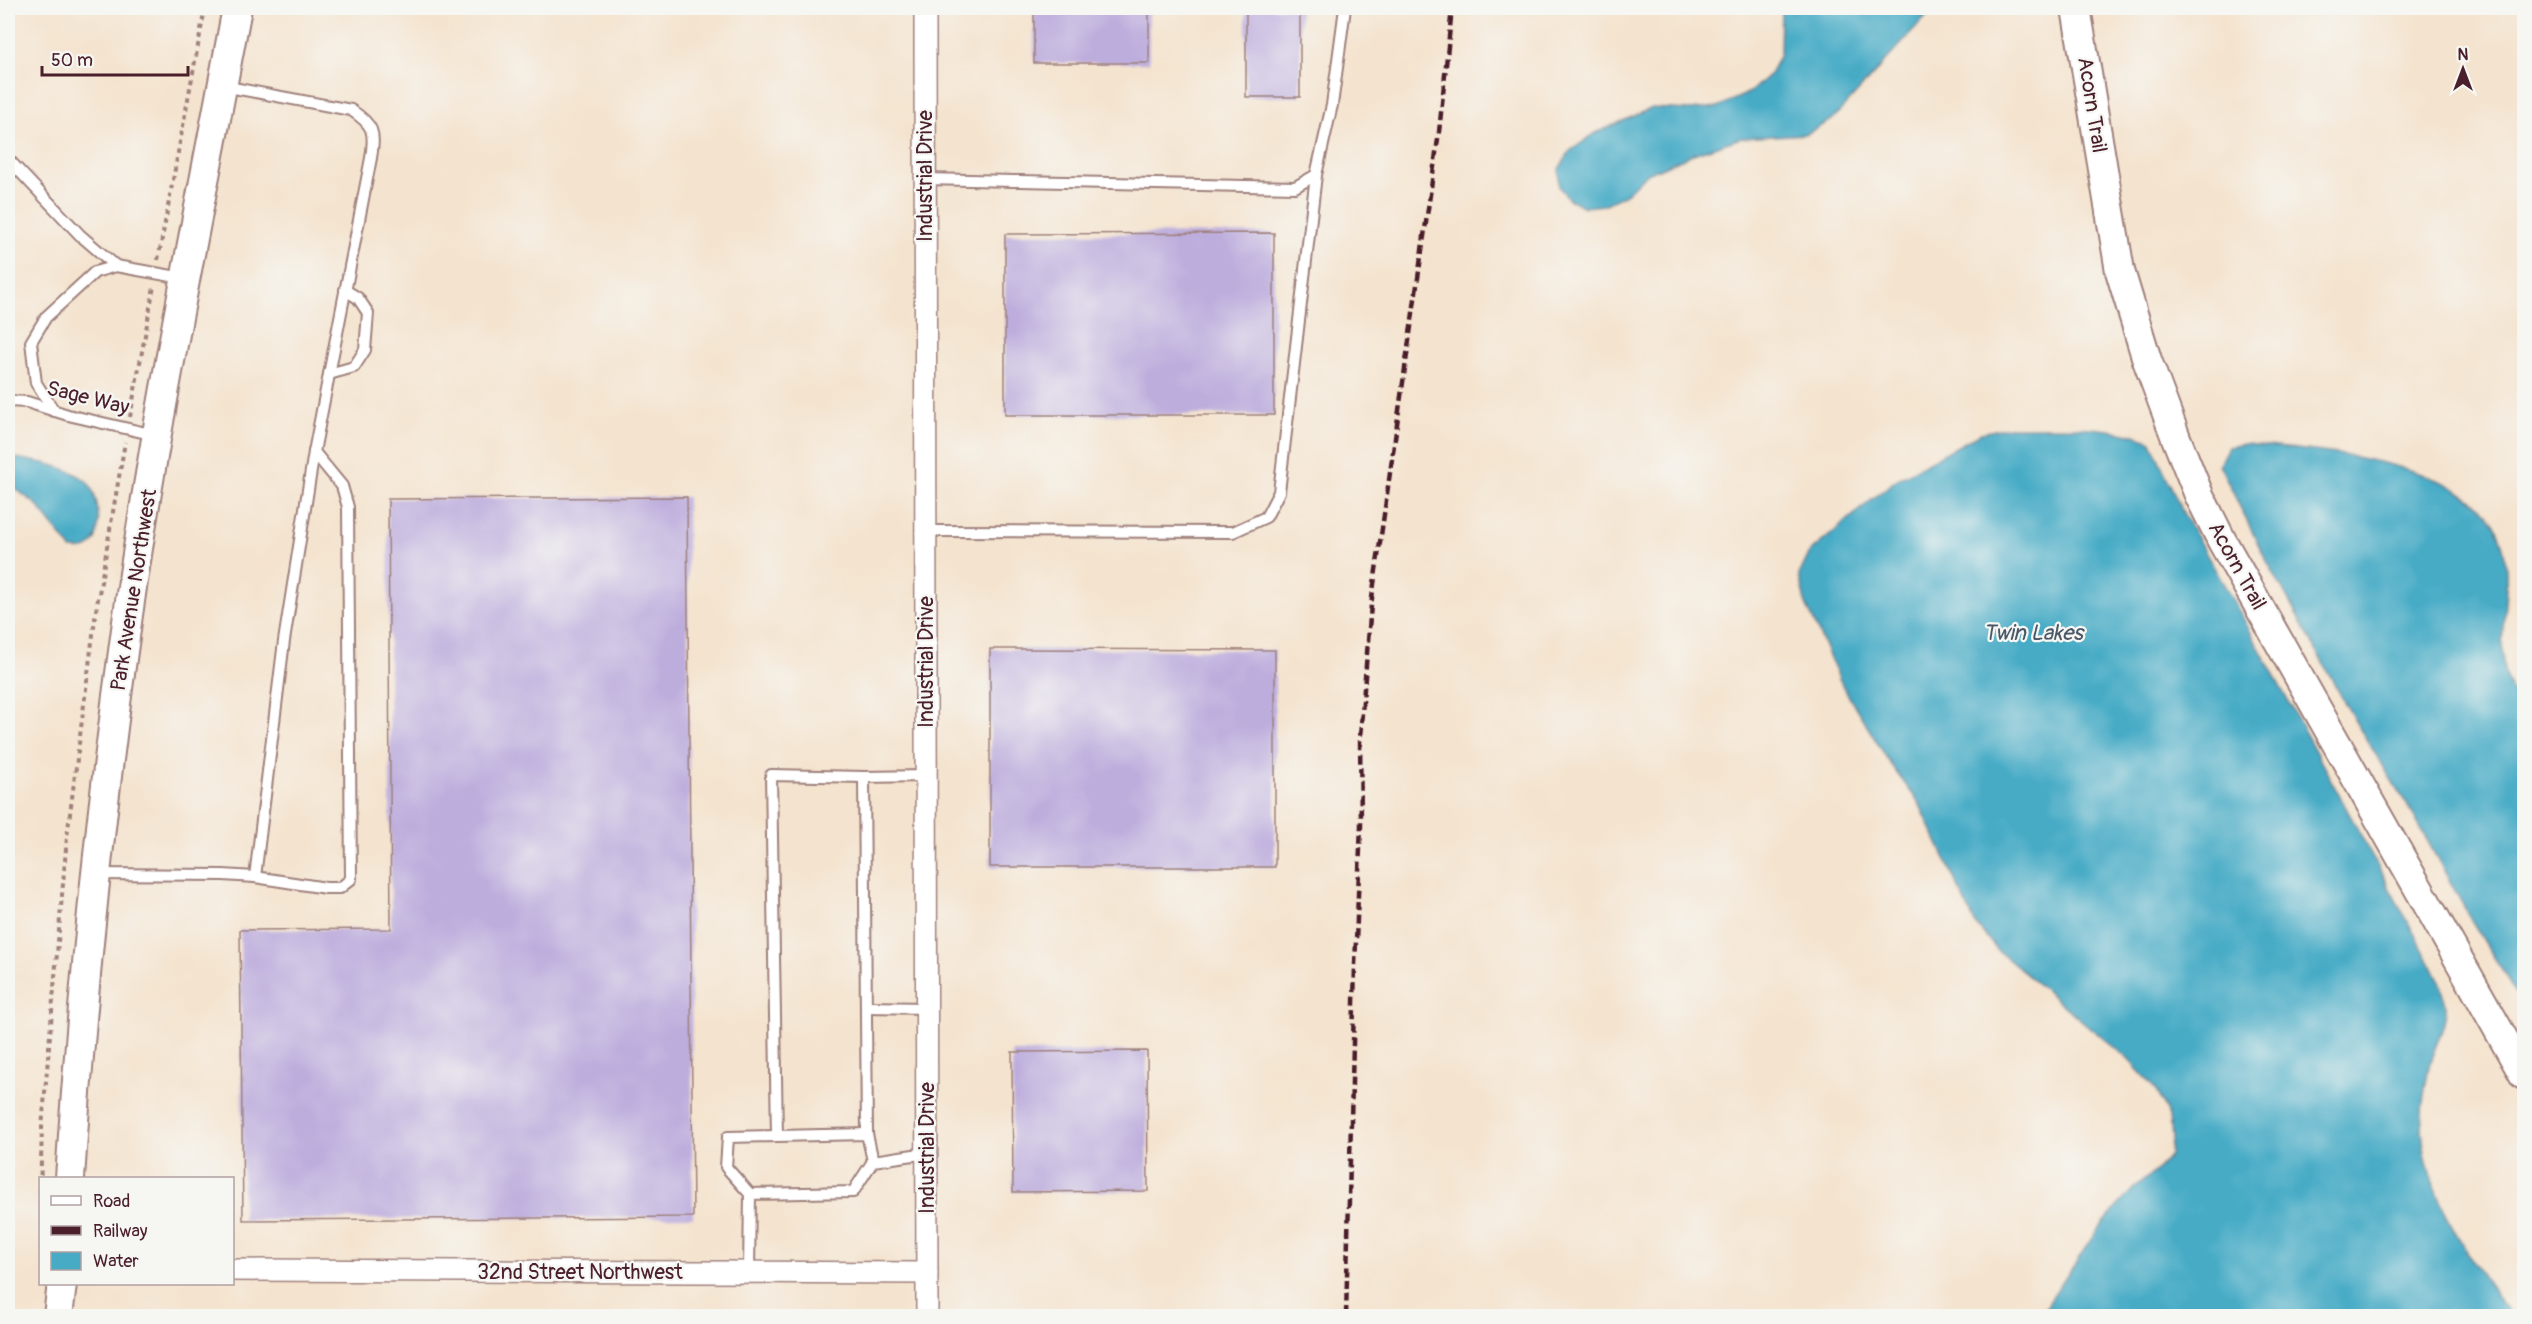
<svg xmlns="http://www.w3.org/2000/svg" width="2532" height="1324" viewBox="0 0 2532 1324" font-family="Pangolin,sans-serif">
	<rect width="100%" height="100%" fill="#f6f6f2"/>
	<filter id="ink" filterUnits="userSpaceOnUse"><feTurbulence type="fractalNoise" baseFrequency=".0167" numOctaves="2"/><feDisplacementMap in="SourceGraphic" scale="12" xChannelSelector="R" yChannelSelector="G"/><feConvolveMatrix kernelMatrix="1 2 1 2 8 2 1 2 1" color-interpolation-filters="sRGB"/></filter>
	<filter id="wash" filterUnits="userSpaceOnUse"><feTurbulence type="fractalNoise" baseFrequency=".008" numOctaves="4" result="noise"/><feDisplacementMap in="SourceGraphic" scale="24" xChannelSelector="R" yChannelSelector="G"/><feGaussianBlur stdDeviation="1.35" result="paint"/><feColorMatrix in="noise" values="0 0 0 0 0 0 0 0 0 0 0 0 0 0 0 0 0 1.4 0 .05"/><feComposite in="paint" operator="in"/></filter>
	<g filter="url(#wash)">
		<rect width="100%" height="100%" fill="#f4e3ce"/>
		<g fill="#47abc6" stroke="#486578" stroke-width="1.5">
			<path d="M1781,8H1934L1832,120L1806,134L1741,138L1690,155L1645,175L1626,194L1604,205L1585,207L1570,200L1559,187V169L1570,151L1596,133L1652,108L1690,110L1718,107L1750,92L1771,73L1780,53Z"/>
			<path d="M2009,427C2057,428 2105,423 2150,440L2184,515L2242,616L2441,983C2442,990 2445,998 2446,1006C2447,1026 2435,1044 2430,1063C2427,1073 2426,1084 2424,1095C2410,1177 2466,1253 2511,1316H2040L2096,1232L2133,1189L2160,1167L2170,1155L2171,1139L2169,1117L2155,1089L2129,1060L1997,950L1975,923L1919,803L1891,765L1843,687L1805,602L1799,575L1810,552L1894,481L1981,433Z"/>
			<path d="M2244,444C2311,450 2454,460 2493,522C2505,541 2507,566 2506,588C2505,615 2497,659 2508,683C2511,691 2519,698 2524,705V1006L2473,923L2412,813L2355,721L2263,554L2219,464L2228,447Z"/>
			<path d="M8,457C32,461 63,464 84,479C99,489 105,536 89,547C83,551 77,549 71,549L37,505L8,483Z"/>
		</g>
		<g id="blocks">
			<g fill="#bdaddd">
				<rect x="1034" y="8" width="115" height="55"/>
				<rect x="1246" y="8" width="54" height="89"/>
				<path d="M1274,233V415H1005V234Z"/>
				<path d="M687,497L693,1217L243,1220L240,930L391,929L388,499Z"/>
				<path d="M990,649L1275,650V867H990Z"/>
				<path d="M1147,1051L1148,1191L1013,1192L1012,1052Z"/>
			</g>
		</g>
	</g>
	<g filter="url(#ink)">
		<use href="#blocks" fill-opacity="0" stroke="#9f817c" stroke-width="1.5"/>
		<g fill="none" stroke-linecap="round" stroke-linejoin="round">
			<g stroke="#9f817c" stroke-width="14">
				<g id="lane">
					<path d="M8,159L80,235L116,266"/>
					<path d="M925,179L1295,187L1316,175L1332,105L1345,8"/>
					<path d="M329,374L354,367L365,350L368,313L358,298L345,290"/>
					<path d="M8,401L27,402L68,415L155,435"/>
					<path d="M54,411L36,383L31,342L46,317L95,272L116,266L183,278"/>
					<path d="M926,531L1233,532L1266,517L1279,492L1316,175"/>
					<path d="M96,874L223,875L255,877L284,641L314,452L371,158C375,132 374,125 351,110L223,86"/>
					<path d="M255,877L326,888H340L351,879L348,507L342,486L314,452"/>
					<path d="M866,1007L927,1008"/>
					<path d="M867,1134L864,777L926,776"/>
					<path d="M777,1136L771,775L864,777"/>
					<path d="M750,1194L726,1167L728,1137L867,1134L873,1161"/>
					<path d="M749,1272L750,1194L853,1192L873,1161L927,1153"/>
				</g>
			</g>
			<g stroke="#9f817c" stroke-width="24">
				<g id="street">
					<path d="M925,8L927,1316"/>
					<path d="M232,1270L927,1273"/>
				</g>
			</g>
			<g stroke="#9f817c" stroke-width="32">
				<g id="secondary">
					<path d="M2076,8L2120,271L2147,360L2176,438L2199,495L2222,541L2524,1075"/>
					<path d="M70,1178C82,992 101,807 127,622C156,416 199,212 237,8"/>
					<path d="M58,1316L62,1284"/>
				</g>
			</g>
			<g stroke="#9f817c" stroke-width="4" stroke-dasharray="4.5 4.5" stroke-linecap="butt">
				<path d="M158,260L205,8"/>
				<path d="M130,417L154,286"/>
				<path d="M40,1193L42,1128L67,837L96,611L125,442"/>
			</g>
			<use href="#lane" stroke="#fff" stroke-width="10"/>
			<use href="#street" stroke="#fff" stroke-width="21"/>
			<use href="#secondary" stroke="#fff" stroke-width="28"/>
			<path stroke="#4a1f2b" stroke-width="4.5" stroke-dasharray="9 4.5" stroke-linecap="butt" d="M1346,1316L1355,965L1361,825L1360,737L1371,605L1439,132L1452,8"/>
		</g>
	</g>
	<g text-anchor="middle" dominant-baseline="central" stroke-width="4.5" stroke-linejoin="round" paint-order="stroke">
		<g font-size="21" fill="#4a1f2b" stroke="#f6f6f2">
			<text transform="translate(2092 105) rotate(81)">Acorn Trail</text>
			<text transform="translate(925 176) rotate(-90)">Industrial Drive</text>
			<text transform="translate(88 398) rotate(14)">Sage Way</text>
			<text transform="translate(2237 566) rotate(61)">Acorn Trail</text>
			<text transform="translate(134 590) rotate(-81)">Park Avenue Northwest</text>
			<text transform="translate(926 662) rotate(-90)">Industrial Drive</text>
			<text transform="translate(927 1148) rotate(-90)">Industrial Drive</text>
			<text x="580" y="1272">32nd Street Northwest</text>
		</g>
		<g font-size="22" font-style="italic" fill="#495769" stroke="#f6f6f2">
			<text x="2033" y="633">Twin Lakes</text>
		</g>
	</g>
	<rect width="2532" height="1324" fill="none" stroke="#f6f6f2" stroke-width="30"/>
	<rect x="39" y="1177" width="195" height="108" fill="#f6f6f2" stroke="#b1a0a2" stroke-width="1.5"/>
	<rect x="51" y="1196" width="30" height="9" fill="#ffffff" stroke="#b1a0a2" stroke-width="1.5"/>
	<text x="93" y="1207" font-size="18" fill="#4a1f2b">Road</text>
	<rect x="51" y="1226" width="30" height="9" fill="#4a1f2b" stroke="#b1a0a2" stroke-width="1.5"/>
	<text x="93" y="1237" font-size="18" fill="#4a1f2b">Railway</text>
	<rect x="51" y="1252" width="30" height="18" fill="#47abc6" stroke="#b1a0a2" stroke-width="1.5"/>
	<text x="93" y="1267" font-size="18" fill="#4a1f2b">Water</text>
	<g transform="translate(2463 69)" stroke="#f6f6f2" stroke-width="4.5" paint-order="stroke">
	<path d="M0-4.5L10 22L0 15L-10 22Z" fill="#4a1f2b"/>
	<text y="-9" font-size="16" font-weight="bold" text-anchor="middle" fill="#4a1f2b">N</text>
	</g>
	<path d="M42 66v9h146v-9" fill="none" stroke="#4a1f2b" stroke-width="3"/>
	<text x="51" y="66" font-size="18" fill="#4a1f2b" stroke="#f6f6f2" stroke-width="4.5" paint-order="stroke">50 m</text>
</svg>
